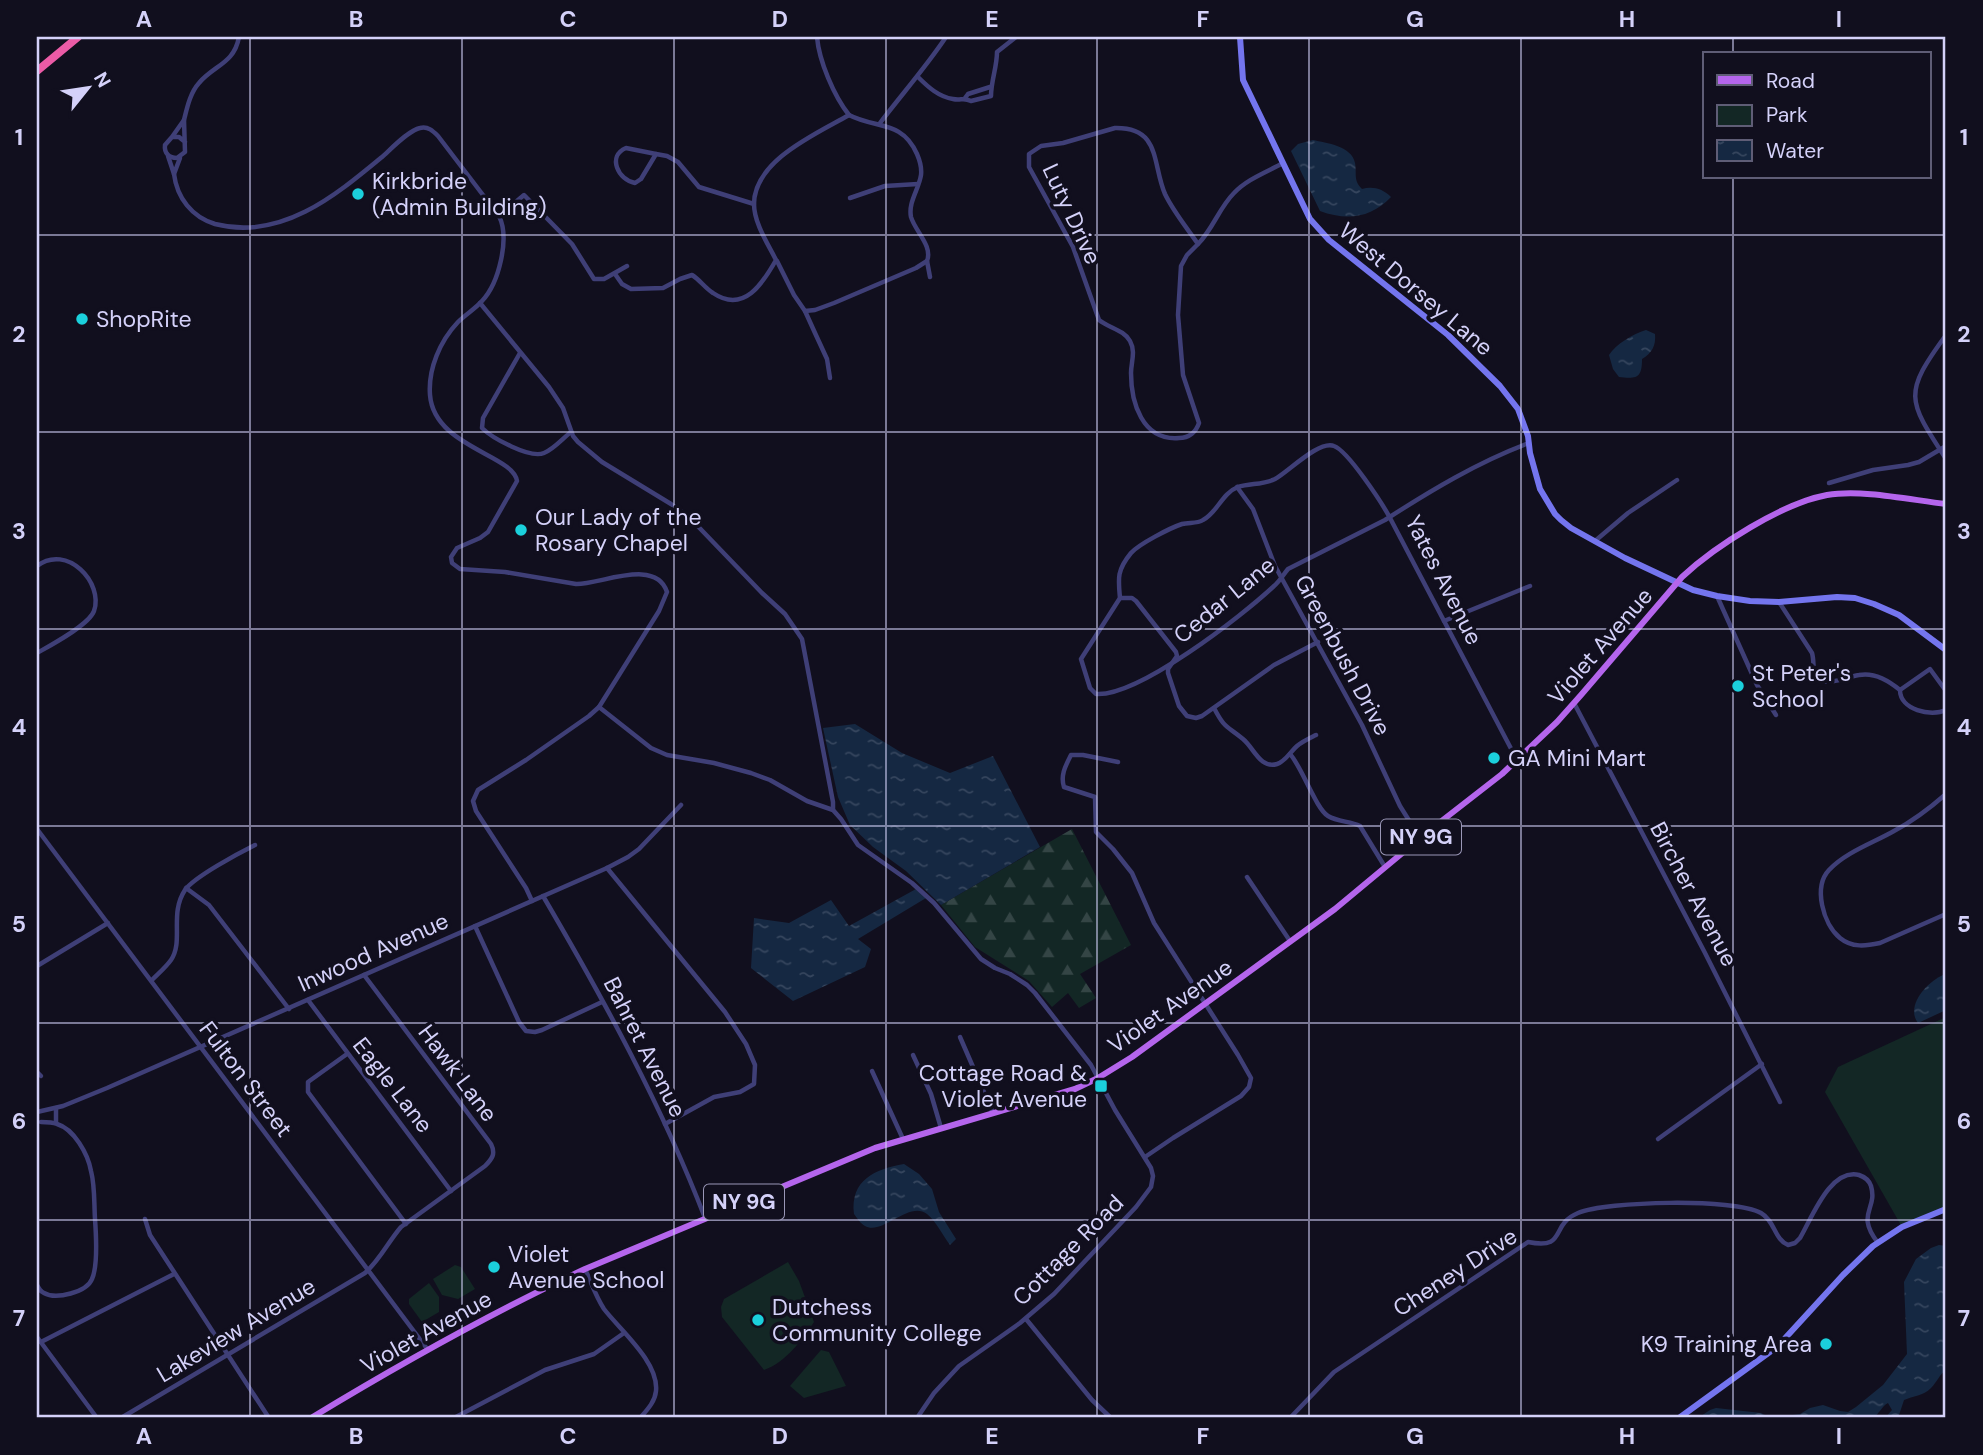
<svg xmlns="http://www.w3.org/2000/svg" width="1983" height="1455" viewBox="0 0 1983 1455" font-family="'DM Sans',sans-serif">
	<defs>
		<pattern id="forest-firs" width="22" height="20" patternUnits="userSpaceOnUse" patternTransform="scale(1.75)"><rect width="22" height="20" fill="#132725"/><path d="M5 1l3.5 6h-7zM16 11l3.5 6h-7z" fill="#344545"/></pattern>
		<pattern id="water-ripples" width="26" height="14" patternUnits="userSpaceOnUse" patternTransform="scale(1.75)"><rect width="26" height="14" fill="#152842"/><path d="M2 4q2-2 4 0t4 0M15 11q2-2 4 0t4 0" fill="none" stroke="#36465e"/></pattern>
	</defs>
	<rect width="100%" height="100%" fill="#110f1e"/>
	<path fill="url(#forest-firs)" d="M1072,829L1131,945L1080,974L1096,998L1079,1008L1068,993L1052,1007L1029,981L975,947L941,905Z"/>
	<g fill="#132725">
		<path d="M1946,1017V1212L1902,1227L1825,1092L1838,1067Z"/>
		<path d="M788,1262L799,1281L814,1322C802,1340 786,1362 764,1370L722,1317L721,1307L724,1299Z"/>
		<path d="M455,1265L461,1267L475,1289L458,1299L442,1295L433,1279Z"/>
		<path d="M429,1283L439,1297V1312L422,1322L409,1304V1299Z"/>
		<path d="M821,1350L829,1352L846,1386L804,1398L790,1386Z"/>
	</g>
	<g fill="url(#water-ripples)">
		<path d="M1313,140C1326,143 1352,146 1355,163C1357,174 1353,180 1362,189C1373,186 1383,189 1391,197C1371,218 1347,221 1320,211L1291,151L1298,144Z"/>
		<path d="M1646,330L1655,334C1656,346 1652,353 1642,359C1642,378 1637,379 1619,377L1613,369L1609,355C1616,344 1633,334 1646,330Z"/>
		<path d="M855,724L902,753L950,773L993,756L1040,847L941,905L906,871L873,847L850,825L838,797L823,728Z"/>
		<path d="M916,889L926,898L858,939L871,949L865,967L793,1001L751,968L754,918L789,923L831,900L849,926Z"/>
		<path d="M1943,975H1946V1010L1918,1023C1905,1006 1927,982 1943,975Z"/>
		<path d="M904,1164L919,1174L932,1189L939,1212L956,1239L950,1245C943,1236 936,1221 927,1214C909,1200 882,1236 865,1226C861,1224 857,1218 854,1214C850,1180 875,1169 904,1164Z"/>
		<path d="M1939,1245L1946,1246V1370C1939,1375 1937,1382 1931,1388C1923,1396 1913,1396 1904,1400L1898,1418H1885L1892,1410L1888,1403C1882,1406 1879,1414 1873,1418H1698L1710,1410L1716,1408L1761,1413L1771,1418L1800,1414L1810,1408L1823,1405L1840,1411L1848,1412L1856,1407L1883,1385L1907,1354L1904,1282L1916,1259L1931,1248Z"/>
	</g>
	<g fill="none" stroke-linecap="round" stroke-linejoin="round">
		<g stroke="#3f3f77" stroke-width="4.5">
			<path d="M817,37C819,61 834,96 849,115"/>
			<path d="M918,77C928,87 939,97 953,99C961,101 963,97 971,101L991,96C991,81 997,67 997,52L1016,37"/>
			<path d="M965,98L968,94L990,87"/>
			<path d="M849,115C876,129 902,120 917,154C920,161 922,167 921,175C919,189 908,202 911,217C915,231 933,246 927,261L930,277"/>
			<path d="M184,120C187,108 190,93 199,83C214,65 234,64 239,37"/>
			<path d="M880,123C902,94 926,67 946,37"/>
			<path d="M1115,128C1161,127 1152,164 1165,194C1173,211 1187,228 1198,244L1187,255L1181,266L1178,315L1183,375L1199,423C1196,432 1189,438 1179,438C1142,441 1131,402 1131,373C1131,362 1136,352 1130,341C1124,330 1109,328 1099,320L1073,247L1029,167V154L1041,146L1063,143Z"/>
			<path d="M172,137L184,120L185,152L177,158C169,158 164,153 165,145L172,137H179L185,142"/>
			<path d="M626,148L656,154L641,179L635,183C618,180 607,156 626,148Z"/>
			<path d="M656,154L667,156L678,162L699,187L754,204"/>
			<path d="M168,156L174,174L180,158"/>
			<path d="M174,174C177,198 192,217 215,224C281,241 335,196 382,157C391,149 409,130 420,128C428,126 433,131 438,136L499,216C510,238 499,283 482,301C475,309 466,314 458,322C440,341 428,369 430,395C434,447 514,455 517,481L488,532L480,538L457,548L451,557L452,563L460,569L505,572L576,584C599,585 656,557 667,592L659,611L599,707L589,716L526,760L478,790L473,801L476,811L526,888L532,901"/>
			<path d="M850,198L885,186L918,184"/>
			<path d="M499,216L524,195L572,244L594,279H604L627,266"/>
			<path d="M1198,244C1213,229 1219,208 1234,193C1247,179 1267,172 1283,163"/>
			<path d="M777,261L794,295L805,311L815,333L827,359L830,378"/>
			<path d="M615,274L622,284L631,289L663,288L680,279L692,275C700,280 705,288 713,293C744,314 763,283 776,260C768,244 754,223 754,204C754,160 818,133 849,115"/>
			<path d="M480,303L549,387L563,408L573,436L578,442L602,462L671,504L689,517L762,593L785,614L802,639L833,802V810"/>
			<path d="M805,311L815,310L834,303L916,268L927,261"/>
			<path d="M1946,335C1903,394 1907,399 1946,459"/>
			<path d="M520,353L483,418L482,428C492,438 530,459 544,453C554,449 563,438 571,432"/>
			<path d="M1829,483L1873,470L1908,465L1919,462L1946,446"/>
			<path d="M1237,487L1253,509L1275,566L1362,725L1400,806L1420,838"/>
			<path d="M1595,541L1628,513L1677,480"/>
			<path d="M37,566C67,543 104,583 94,611C89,625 51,645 37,653"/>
			<path d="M1717,596L1757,685L1776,715"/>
			<path d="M1120,598H1132L1136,601L1176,652L1177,656L1168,669V673L1179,706L1187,716L1196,718L1202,716L1274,665L1318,642"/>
			<path d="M1779,602L1812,653C1815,663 1811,675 1820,681C1834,684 1845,677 1859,675C1874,672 1888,680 1900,690"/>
			<path d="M1444,621L1530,586"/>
			<path d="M1946,691L1930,669L1900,690C1900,710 1931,717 1946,710"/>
			<path d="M1574,703L1704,951L1780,1102"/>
			<path d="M599,707L651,748L667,755L714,763L751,773L770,780L807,801L833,810L841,819L858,845L912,883L934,903L981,959L995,968L1010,974L1027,985L1035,993L1091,1065L1115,1110L1151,1168L1153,1176L1151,1187L1136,1207L1054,1294L1020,1323L959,1366L934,1393L917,1418"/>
			<path d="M1214,708C1225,729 1226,725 1243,739C1254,748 1260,769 1277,764C1286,761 1290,752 1297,746C1303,741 1310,738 1316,735"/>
			<path d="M1290,754C1302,767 1316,809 1328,816C1338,822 1350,821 1360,826L1385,867"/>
			<path d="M1517,760L1390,518C1382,503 1348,451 1334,446C1319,440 1288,472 1275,479C1263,485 1250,483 1238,487C1222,493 1217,513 1203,520C1197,524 1189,522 1182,524C1170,528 1139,544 1131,553C1117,570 1118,578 1120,598L1081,659L1090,688L1096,694C1138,697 1242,616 1274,586C1280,581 1283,575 1288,569L1385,520C1430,491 1478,462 1529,443"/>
			<path d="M1118,762L1083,755H1071C1066,765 1060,775 1064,787L1095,797L1096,832L1113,849L1132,873L1154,923L1238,1055L1251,1078L1249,1087L1241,1096L1173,1138L1145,1157"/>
			<path d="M1946,794C1930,808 1913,821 1894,831C1873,843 1846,852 1829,870C1813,887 1823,924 1840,938C1852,948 1866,946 1880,943L1946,914"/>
			<path d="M37,829L428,1350"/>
			<path d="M607,868L725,1012L746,1044L755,1065L754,1084L740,1092L714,1097L665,1124"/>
			<path d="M1247,877L1290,941"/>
			<path d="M186,888L209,905L289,1009"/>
			<path d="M543,896C604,1000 662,1106 705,1218"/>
			<path d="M475,926L519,1022L526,1031L535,1032L542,1030L602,1002"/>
			<path d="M37,966L108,923"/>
			<path d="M152,980C158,974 166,967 171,960C184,941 169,914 185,890C194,877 239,853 255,845"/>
			<path d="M308,1000L451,1191"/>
			<path d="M960,1037L993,1113"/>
			<path d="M347,1054L308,1082V1092L406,1224"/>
			<path d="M913,1055L931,1094L941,1128"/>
			<path d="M872,1071L903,1139"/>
			<path d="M37,1072L41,1076"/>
			<path d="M56,1108V1123"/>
			<path d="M37,1112L63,1106L107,1088L607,868L628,857L639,849L681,805"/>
			<path d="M1658,1139L1762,1064"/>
			<path d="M145,1219L150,1235L269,1418"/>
			<path d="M585,1269C591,1282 596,1297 604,1309C620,1330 659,1362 656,1391C655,1402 647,1410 640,1418"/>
			<path d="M37,1285C39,1289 40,1291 44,1293C56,1300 87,1292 92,1279C98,1266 96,1233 95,1219C94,1204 95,1186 91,1171C88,1154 74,1129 57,1124C52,1122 47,1122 41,1122"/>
			<path d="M1026,1319L1092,1400L1111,1418"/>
			<path d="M37,1337L97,1418"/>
			<path d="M41,1342L174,1274"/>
			<path d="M121,1418L365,1273C380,1260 388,1242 401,1227L485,1166C492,1159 496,1154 491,1144L364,975"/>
			<path d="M454,1418L545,1370L594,1354L624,1333"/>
			<path d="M1290,1418L1334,1372L1528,1242C1568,1250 1549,1225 1578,1213C1607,1201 1734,1198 1761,1213C1775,1221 1774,1239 1788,1245L1795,1243L1800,1238C1812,1218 1830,1168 1859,1175C1865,1177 1869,1180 1871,1186C1878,1210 1855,1213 1878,1243"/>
		</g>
		<g stroke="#7475ee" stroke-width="6">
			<path d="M1240,37L1243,80L1310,219L1329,240L1448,335L1500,386L1518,409L1528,436L1530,453L1540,489L1555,514L1561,520L1571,528L1625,558L1693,590L1717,596L1750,601L1779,602L1837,597L1855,598L1874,604L1899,615L1946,650"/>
			<path d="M1679,1418L1778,1346L1843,1275L1873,1246L1902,1227L1946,1209"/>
		</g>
		<path stroke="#b465ec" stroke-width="6" d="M311,1418C400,1364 491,1313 585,1269L875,1148L1075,1089L1098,1078L1132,1057L1335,909L1430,830L1502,774L1557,722L1581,695L1682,577C1715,546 1783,503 1827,495C1862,489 1911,500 1946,504"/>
		<path stroke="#eb5ba6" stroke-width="8" d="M37,71L78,37"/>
	</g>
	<path fill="none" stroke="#d4d1f9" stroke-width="2" stroke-opacity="0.55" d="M250,37V1418M462,37V1418M674,37V1418M886,37V1418M1097,37V1418M1309,37V1418M1521,37V1418M1733,37V54M1733,177V1418M37,235H1946M37,432H1946M37,629H1946M37,826H1946M37,1023H1946M37,1220H1946"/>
	<g fill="#1bd0dc" stroke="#110f1e" stroke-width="2.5">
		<circle cx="358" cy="194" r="7"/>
		<circle cx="82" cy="319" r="7"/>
		<circle cx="521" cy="530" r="7"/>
		<circle cx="1738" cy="686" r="7"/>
		<circle cx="1494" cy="758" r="7"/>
		<rect x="1094" y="1079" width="14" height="14" rx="3.5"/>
		<circle cx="494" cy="1267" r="7"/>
		<circle cx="758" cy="1320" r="7"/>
		<circle cx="1826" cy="1344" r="7"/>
	</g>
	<g text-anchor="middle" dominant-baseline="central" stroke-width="7" stroke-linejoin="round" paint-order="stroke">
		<g fill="#110f1e" stroke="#9a97b7" stroke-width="2">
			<rect x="1381" y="819.5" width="80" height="35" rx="5"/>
			<rect x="704" y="1184.5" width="80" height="35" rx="5"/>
		</g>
		<g font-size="21" font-weight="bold" fill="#d4d1f9">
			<text x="1421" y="837">NY 9G</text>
			<text x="744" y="1202">NY 9G</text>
		</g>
		<g font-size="23" fill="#d4d1f9" stroke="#110f1e" text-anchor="start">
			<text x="372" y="181">Kirkbride<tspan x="372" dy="26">(Admin Building)</tspan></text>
			<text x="96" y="319">ShopRite</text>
			<text x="535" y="517">Our Lady of the<tspan x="535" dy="26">Rosary Chapel</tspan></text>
			<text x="1752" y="673">St Peter's<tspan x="1752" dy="26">School</tspan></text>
			<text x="1508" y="758">GA Mini Mart</text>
			<text x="1087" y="1073" text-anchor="end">Cottage Road &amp;<tspan x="1087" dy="26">Violet Avenue</tspan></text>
			<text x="508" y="1254">Violet<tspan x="508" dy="26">Avenue School</tspan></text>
			<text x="772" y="1307">Dutchess<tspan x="772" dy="26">Community College</tspan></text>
			<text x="1812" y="1344" text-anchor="end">K9 Training Area</text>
		</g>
		<g font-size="23" fill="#d4d1f9" stroke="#110f1e">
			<text transform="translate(1072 214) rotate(65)">Luty Drive</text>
			<text transform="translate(1416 289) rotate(40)">West Dorsey Lane</text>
			<text transform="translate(1444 580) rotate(63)">Yates Avenue</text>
			<text transform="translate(1224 600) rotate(-39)">Cedar Lane</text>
			<text transform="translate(1600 646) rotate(-49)">Violet Avenue</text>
			<text transform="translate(1343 655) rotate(62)">Greenbush Drive</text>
			<text transform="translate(1694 894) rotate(62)">Bircher Avenue</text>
			<text transform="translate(373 952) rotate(-24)">Inwood Avenue</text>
			<text transform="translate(1170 1006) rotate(-35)">Violet Avenue</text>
			<text transform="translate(645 1047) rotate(63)">Bahret Avenue</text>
			<text transform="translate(458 1073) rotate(53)">Hawk Lane</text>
			<text transform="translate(246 1079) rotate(53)">Fulton Street</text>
			<text transform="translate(393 1085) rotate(52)">Eagle Lane</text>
			<text transform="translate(1068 1250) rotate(-45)">Cottage Road</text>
			<text transform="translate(1455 1272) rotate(-33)">Cheney Drive</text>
			<text transform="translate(236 1330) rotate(-31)">Lakeview Avenue</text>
			<text transform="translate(426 1332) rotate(-29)">Violet Avenue</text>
		</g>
	</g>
	<rect width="1983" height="1455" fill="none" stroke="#110f1e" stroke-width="77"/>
	<rect x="1703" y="52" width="228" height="126" fill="#110f1e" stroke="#5f5d76" stroke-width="2"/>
	<rect x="1717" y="75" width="35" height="10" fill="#b465ec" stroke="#5f5d76" stroke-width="2"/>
	<text x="1766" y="88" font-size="21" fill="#d4d1f9">Road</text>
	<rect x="1717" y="105" width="35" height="21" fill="#132725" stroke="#5f5d76" stroke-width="2"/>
	<text x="1766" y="122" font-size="21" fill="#d4d1f9">Park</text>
	<rect x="1717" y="140" width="35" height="21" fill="url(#water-ripples)" stroke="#5f5d76" stroke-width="2"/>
	<text x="1766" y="158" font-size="21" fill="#d4d1f9">Water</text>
	<g transform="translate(88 88) rotate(60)" stroke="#110f1e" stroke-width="5" paint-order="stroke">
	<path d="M0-5L12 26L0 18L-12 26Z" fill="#d4d1f9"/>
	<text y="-10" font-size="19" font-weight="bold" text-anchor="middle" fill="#d4d1f9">N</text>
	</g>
	<rect x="38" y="38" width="1906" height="1378" fill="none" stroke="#d4d1f9" stroke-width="2.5"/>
	<g font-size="23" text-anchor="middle" font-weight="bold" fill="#d4d1f9">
		<text x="144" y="27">A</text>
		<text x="356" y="27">B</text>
		<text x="568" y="27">C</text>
		<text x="780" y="27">D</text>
		<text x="992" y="27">E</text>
		<text x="1203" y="27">F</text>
		<text x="1415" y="27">G</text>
		<text x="1627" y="27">H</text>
		<text x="1839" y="27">I</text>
		<text x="19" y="145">1</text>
		<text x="1964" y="145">1</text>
		<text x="19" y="342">2</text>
		<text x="1964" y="342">2</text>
		<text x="19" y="539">3</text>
		<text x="1964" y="539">3</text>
		<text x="19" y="735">4</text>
		<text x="1964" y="735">4</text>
		<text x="19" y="932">5</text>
		<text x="1964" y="932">5</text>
		<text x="19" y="1129">6</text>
		<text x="1964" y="1129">6</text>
		<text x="19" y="1326">7</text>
		<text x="1964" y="1326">7</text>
		<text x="144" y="1444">A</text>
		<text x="356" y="1444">B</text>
		<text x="568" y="1444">C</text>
		<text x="780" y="1444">D</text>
		<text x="992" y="1444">E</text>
		<text x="1203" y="1444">F</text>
		<text x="1415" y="1444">G</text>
		<text x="1627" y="1444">H</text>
		<text x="1839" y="1444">I</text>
	</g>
</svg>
